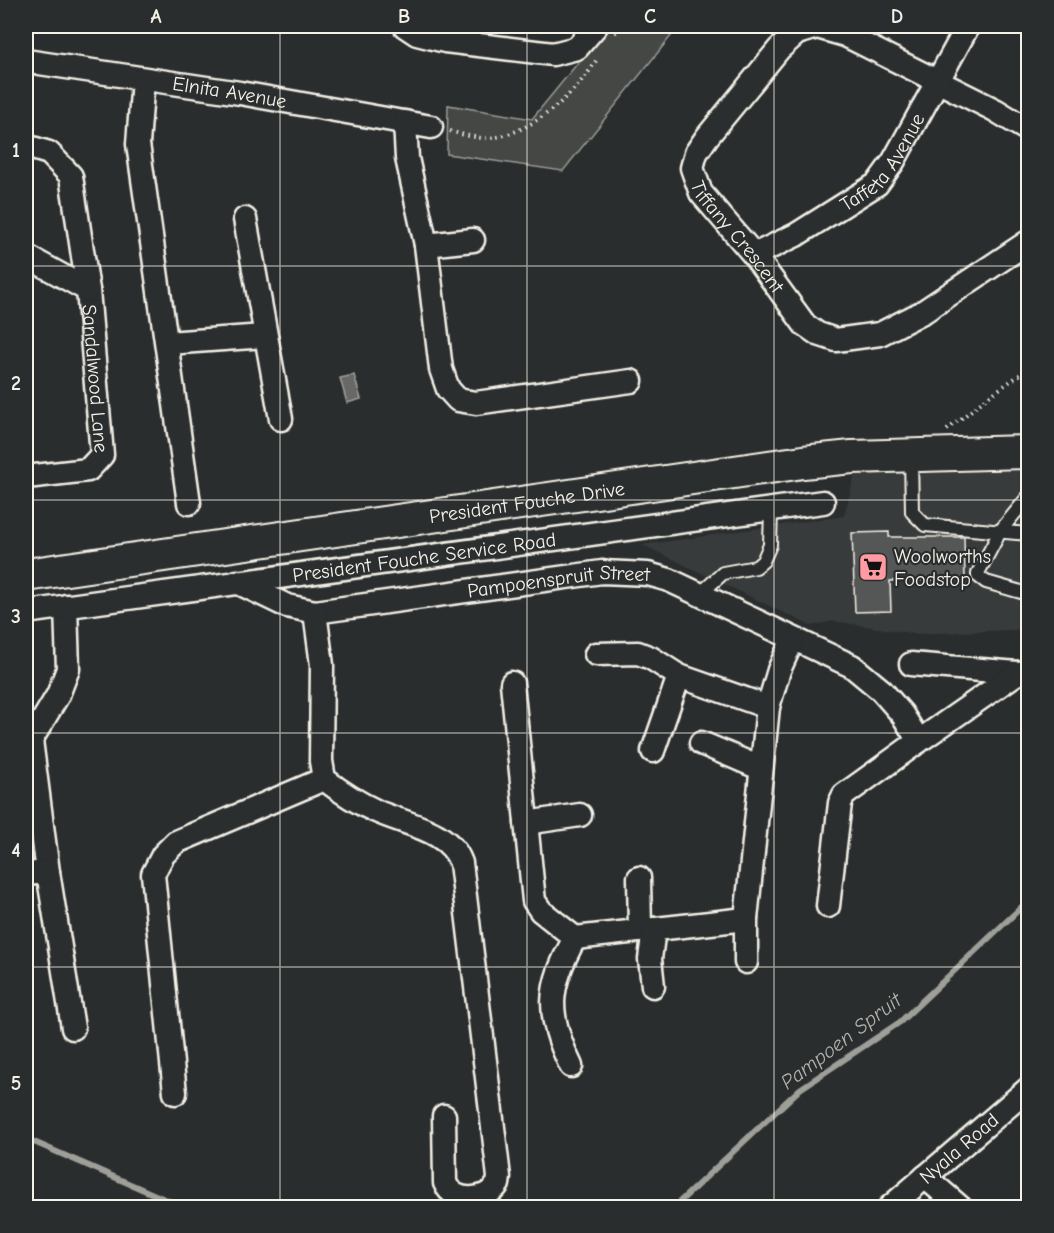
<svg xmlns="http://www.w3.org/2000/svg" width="1054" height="1233" viewBox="0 0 1054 1233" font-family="'Comic Neue',sans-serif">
	<rect width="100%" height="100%" fill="#2a2d2e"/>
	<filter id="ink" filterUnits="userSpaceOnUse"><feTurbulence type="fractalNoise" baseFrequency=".0167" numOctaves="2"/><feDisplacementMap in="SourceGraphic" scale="12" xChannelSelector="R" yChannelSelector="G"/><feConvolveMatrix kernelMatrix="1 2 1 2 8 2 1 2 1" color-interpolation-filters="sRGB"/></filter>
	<g filter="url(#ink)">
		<path fill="#373a3a" d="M1028,468V629L916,634L833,621L811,626L643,545L844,516L855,473Z"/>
		<path fill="#444645" stroke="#9c9c96" stroke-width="1.5" d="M608,26H679L563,171L447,154L448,105L532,119Z"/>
		<path fill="#676866" stroke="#9f9f9a" stroke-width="1.5" d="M354,375L361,399L347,403L340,378Z"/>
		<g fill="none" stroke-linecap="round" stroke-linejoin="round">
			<g stroke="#9f9f9a" stroke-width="6">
				<path d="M26,1147L34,1142L185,1208"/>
				<path d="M673,1208L800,1089L900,1022L1028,901"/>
			</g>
		</g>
		<path fill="#555756" stroke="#f4f1e8" stroke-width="1.5" d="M889,532V537H964L965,579L890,581L891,611L855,612L852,533Z"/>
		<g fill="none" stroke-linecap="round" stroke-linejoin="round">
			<g stroke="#f4f1e8" stroke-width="16">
				<g id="lane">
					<path d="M911,456L912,512L925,525L1028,534"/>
					<path d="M1028,497L1001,530L978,573V576L986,582L1028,594"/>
					<path d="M699,595L723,573L756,567L763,561L770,545L771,508"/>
				</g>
			</g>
			<g stroke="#f4f1e8" stroke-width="27">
				<g id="street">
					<path d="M405,26L417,34L445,41L553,54L577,48L596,26"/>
					<path id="s1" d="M26,61L240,93L431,127"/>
					<path d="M143,79L138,144L189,503"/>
					<path d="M405,122L407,158L426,245L441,369L448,389L458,400L476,403L631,381"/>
					<path id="s2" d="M1028,130L995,110L845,35L817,27L797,33L779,49L707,137L696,153L692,168L701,193L754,255L805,325L818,334L836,340L880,334L923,312L1028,242"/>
					<path id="s3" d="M26,146L49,153L71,176L88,290L102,455L88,470L26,477"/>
					<path d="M245,219L281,419"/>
					<path d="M426,245L473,240"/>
					<path id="s4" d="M754,255L796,235L877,184L893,162L968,26"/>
					<path d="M26,256L88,290"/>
					<path d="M167,343L265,336"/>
					<path id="s5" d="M237,582L287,606L315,612L602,572L648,574L669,580L852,666L881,690L902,714L919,741L844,795L840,803L828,906"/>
					<path d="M66,606L68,669L58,695L31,740L48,872L73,1028"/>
					<path id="s6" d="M26,612L823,502"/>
					<path d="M315,612L322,665L321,761L324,779C341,792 358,803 376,811C406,825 449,829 461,863L499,1177L498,1184C486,1202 454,1204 445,1183L444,1116"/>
					<path d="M596,654L638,653L651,658L679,676L768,707"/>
					<path d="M911,664L1017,673"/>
					<path d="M512,683L534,901L541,911L575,938L746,919"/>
					<path d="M919,741L1017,673L1028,672"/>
					<path d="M701,743L760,768"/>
					<path d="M653,751L679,676"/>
					<path d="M526,823L580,815"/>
					<path d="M26,874L48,872"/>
					<path d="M639,878L640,930"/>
					<path d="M746,962V919L768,707L779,670L793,639"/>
					<path d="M653,986L650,959L654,929"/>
					<path d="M571,1066C546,1014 547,988 575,938"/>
					<path d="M175,1093L153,874L163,855L176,842L324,779"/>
					<path d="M925,1177L961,1208"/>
					<path id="s7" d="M889,1208L1028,1089"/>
				</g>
			</g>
			<g stroke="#f4f1e8" stroke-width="36">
				<g id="secondary">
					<path id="s8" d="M26,575L803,462L852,457L1028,452"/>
				</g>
			</g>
			<g stroke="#f4f1e8" stroke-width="4" stroke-dasharray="1.5 4.5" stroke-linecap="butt">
				<path d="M615,33L621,26"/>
				<path d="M450,131C460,134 471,137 482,138C525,140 577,94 597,59"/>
				<path d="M947,430L988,397L1028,369"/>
			</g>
			<use href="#lane" stroke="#2a2d2e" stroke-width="12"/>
			<use href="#street" stroke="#2a2d2e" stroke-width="22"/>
			<use href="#secondary" stroke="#2a2d2e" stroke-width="32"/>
		</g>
	</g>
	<path fill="none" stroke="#f4f1e8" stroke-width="1.5" stroke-opacity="0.55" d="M280,26V1208M527,26V1208M774,26V1208M26,266H1028M26,500H1028M26,733H1028M26,967H1028"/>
	<defs>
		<g id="supermarket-square" transform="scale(1.5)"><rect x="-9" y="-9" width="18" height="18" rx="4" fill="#ff9aa2" stroke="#2a2d2e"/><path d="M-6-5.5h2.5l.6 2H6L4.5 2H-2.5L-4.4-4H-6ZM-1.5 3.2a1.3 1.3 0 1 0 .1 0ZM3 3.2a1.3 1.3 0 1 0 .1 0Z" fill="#111"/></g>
	</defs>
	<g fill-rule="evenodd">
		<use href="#supermarket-square" x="873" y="567"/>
	</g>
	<g text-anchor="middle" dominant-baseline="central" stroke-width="4.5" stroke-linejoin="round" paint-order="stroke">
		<g font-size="20" fill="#f4f1e8" stroke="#2a2d2e">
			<text stroke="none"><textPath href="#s1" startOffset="206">Elnita Avenue</textPath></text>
			<text stroke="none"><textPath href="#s4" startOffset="162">Taffeta Avenue</textPath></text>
			<text stroke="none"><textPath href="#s2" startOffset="512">Tiffany Crescent</textPath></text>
			<text stroke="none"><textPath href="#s3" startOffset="260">Sandalwood Lane</textPath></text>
			<text stroke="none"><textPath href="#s8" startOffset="506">President Fouche Drive</textPath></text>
			<text stroke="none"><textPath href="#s6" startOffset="402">President Fouche Service Road</textPath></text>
			<text stroke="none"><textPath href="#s5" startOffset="330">Pampoenspruit Street</textPath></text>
			<text stroke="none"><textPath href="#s7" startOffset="92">Nyala Road</textPath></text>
		</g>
		<g font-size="20" fill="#f4f1e8" stroke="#2a2d2e" text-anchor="start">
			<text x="894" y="556">Woolworths<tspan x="894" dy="23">Foodstop</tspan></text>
		</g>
		<g font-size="21" font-style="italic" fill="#b5b3ae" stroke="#2a2d2e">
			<text transform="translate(841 1041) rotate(-37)">Pampoen Spruit</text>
		</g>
	</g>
	<rect width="1054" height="1233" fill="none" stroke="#2a2d2e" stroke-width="66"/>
	<rect x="33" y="33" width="988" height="1167" fill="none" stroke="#f4f1e8" stroke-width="2"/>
	<g font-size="20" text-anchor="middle" font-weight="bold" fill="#f4f1e8">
		<text x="156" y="23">A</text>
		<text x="404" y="23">B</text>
		<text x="650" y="23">C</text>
		<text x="897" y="23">D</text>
		<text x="16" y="157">1</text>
		<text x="16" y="390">2</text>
		<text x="16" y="623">3</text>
		<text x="16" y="857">4</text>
		<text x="16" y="1090">5</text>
	</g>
</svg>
